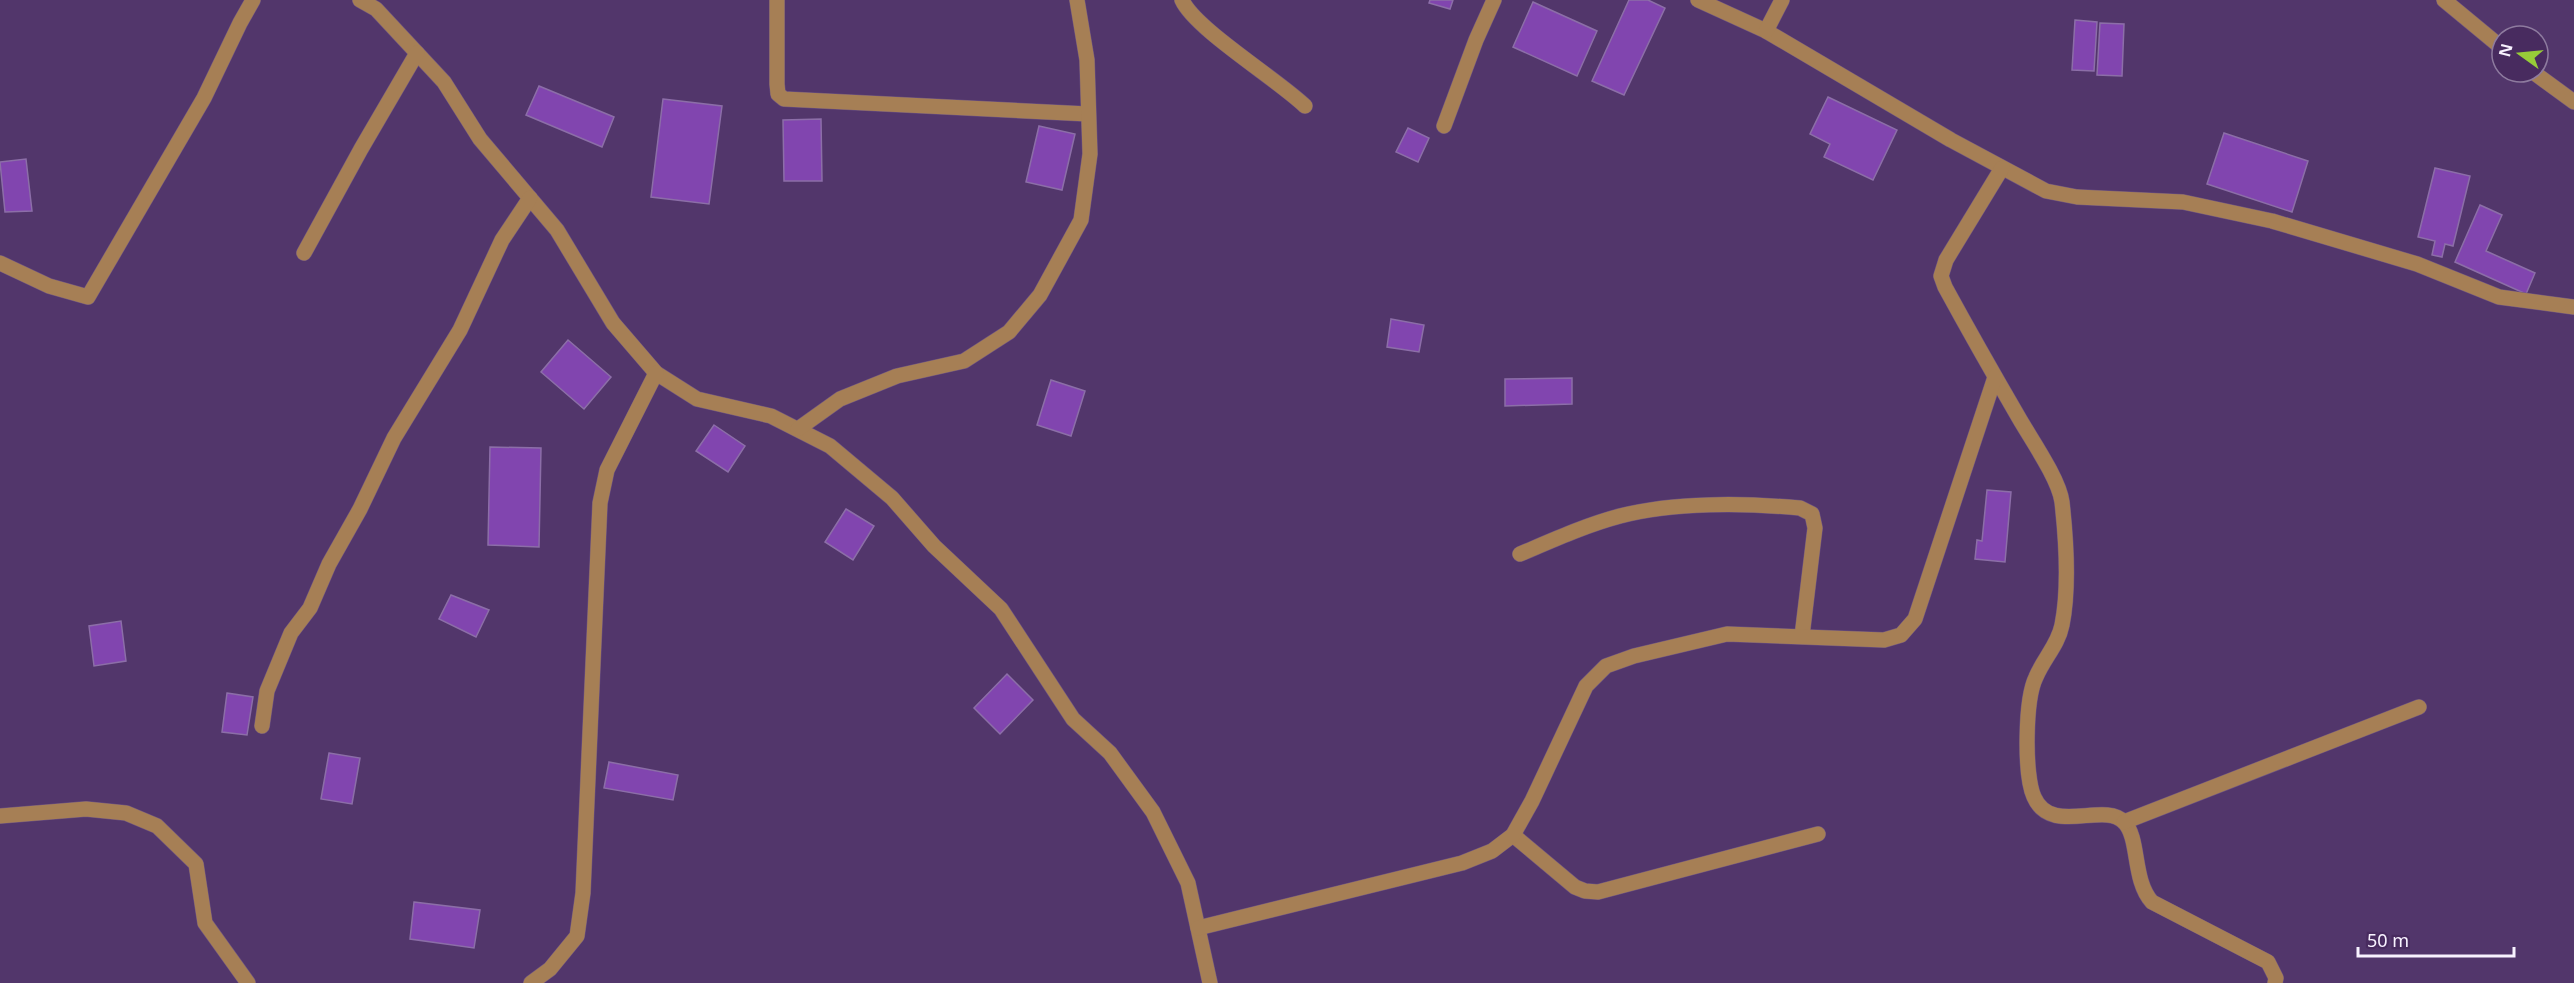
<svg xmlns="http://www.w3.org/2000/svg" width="2574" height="983" viewBox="0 0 2574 983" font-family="'Noto Sans',sans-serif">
	<rect width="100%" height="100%" fill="#52366b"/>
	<g fill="#8145af" stroke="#8c6ea8" stroke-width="1.5">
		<path d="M1430,0H1453L1450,9L1429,3Z"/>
		<path d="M1629,0H1648L1665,8L1624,95L1592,81Z"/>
		<path d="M1533,2L1597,31L1577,76L1513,47Z"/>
		<path d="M2075,20L2097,22L2094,71L2072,70Z"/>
		<path d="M2100,23L2124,24L2122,76L2097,75Z"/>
		<path d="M539,86L614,117L602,147L526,115Z"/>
		<path d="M1828,97L1897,130L1873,180L1824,157L1830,144L1810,134Z"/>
		<path d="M663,99L722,106L709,204L651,197Z"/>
		<path d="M821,119L822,181H784L783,120Z"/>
		<path d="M1039,126L1075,134L1062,190L1026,182Z"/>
		<path d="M1408,128L1429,138L1418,162L1396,152Z"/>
		<path d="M2224,133L2308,161L2292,212L2207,184Z"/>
		<path d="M26,159L32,211L5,212L0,162Z"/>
		<path d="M2435,168L2470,176L2453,246L2445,244L2442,257L2432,255L2435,241L2418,237Z"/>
		<path d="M2480,205L2502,215L2486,251L2535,273L2526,294L2455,262Z"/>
		<path d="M1391,319L1424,325L1419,352L1387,347Z"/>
		<path d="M568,340L611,377L584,409L541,372Z"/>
		<path d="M1572,378V404L1505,406V379Z"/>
		<path d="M1051,380L1085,391L1071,436L1037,425Z"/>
		<path d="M714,425L745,446L728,472L696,451Z"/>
		<path d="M490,447L541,448L539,547L488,545Z"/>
		<path d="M1987,490L2011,492L2005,562L1975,559L1977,540L1982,541Z"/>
		<path d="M846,509L874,526L853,560L825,542Z"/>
		<path d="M451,595L489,610L476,637L439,619Z"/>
		<path d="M121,621L126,661L94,666L89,626Z"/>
		<path d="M1007,674L1033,700L1000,734L974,708Z"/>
		<path d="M227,693L253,697L247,735L222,732Z"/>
		<path d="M329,753L360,758L352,804L321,799Z"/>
		<path d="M609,762L678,775L673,800L604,788Z"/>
		<path d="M414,902L480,910L474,948L410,939Z"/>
	</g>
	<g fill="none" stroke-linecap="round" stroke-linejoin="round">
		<g stroke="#6d5483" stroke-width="16">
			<g id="minor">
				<path d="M360,0L376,9L444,82L480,139L557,230L613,323L656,373L697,399L771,416L830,446L892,498L934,546L1001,609L1073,719L1110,753L1153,812L1188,883L1210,983"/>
				<path d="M777,0V84L778,94L784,99L1088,114"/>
				<path d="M1182,0C1195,29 1277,79 1305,106"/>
				<path d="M1698,0L1766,31L1951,140L2046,191L2077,197L2183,202L2272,221L2417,264L2499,297L2574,307"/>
				<path d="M2444,0L2502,48"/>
				<path d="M1766,31L1782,0"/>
				<path d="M2533,72L2574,102"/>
				<path d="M1444,126L1476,40L1494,0"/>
				<path d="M2002,168L1946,260L1941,276L1945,287C1969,331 1994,375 2019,418C2031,439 2059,479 2062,502C2066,538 2069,590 2062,625C2058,645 2044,658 2036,677C2025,699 2024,775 2034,797C2051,836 2104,801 2124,822C2140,838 2132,880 2152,902L2268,962L2276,978L2275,983"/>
				<path d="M304,253L361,149L417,53"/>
				<path d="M0,263L49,286L88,297L204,98L240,23L253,0"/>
				<path d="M798,429L840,399L897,376L964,361L1009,332L1040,295L1081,220L1090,154L1087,60L1077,0"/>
				<path d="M1520,554C1553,540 1586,525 1620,516C1673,502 1745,503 1800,508L1812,514L1815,528L1802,636"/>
				<path d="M262,726L267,691L291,633L310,608L329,564L360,509L394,438L460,330L502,240L530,198"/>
				<path d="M0,816L86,809L126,813L157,826L196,864L205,923L248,983"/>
				<path d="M2124,822L2419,707"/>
				<path d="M1513,835L1575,887L1585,891L1598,892L1818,834"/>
				<path d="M1198,928L1462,863L1492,851L1513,835L1532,801L1586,686L1606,666L1634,656L1727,634L1884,640L1901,635L1915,619L1995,377"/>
				<path d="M531,983L550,969L577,936L583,893L600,503L607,470L656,373"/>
			</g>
		</g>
		<use href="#minor" stroke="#a67f55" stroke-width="15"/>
	</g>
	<g transform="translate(2520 54) rotate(285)"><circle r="28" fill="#482b5f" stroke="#8e7b9f" stroke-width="1.5"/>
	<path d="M0-4.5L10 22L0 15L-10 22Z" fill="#97cc39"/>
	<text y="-9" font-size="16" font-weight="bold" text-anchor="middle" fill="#f8f2ff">N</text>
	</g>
	<path d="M2358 947v9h156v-9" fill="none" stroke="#f8f2ff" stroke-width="3"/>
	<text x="2367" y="947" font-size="18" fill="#f8f2ff" stroke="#482b5f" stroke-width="4.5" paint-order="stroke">50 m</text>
</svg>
